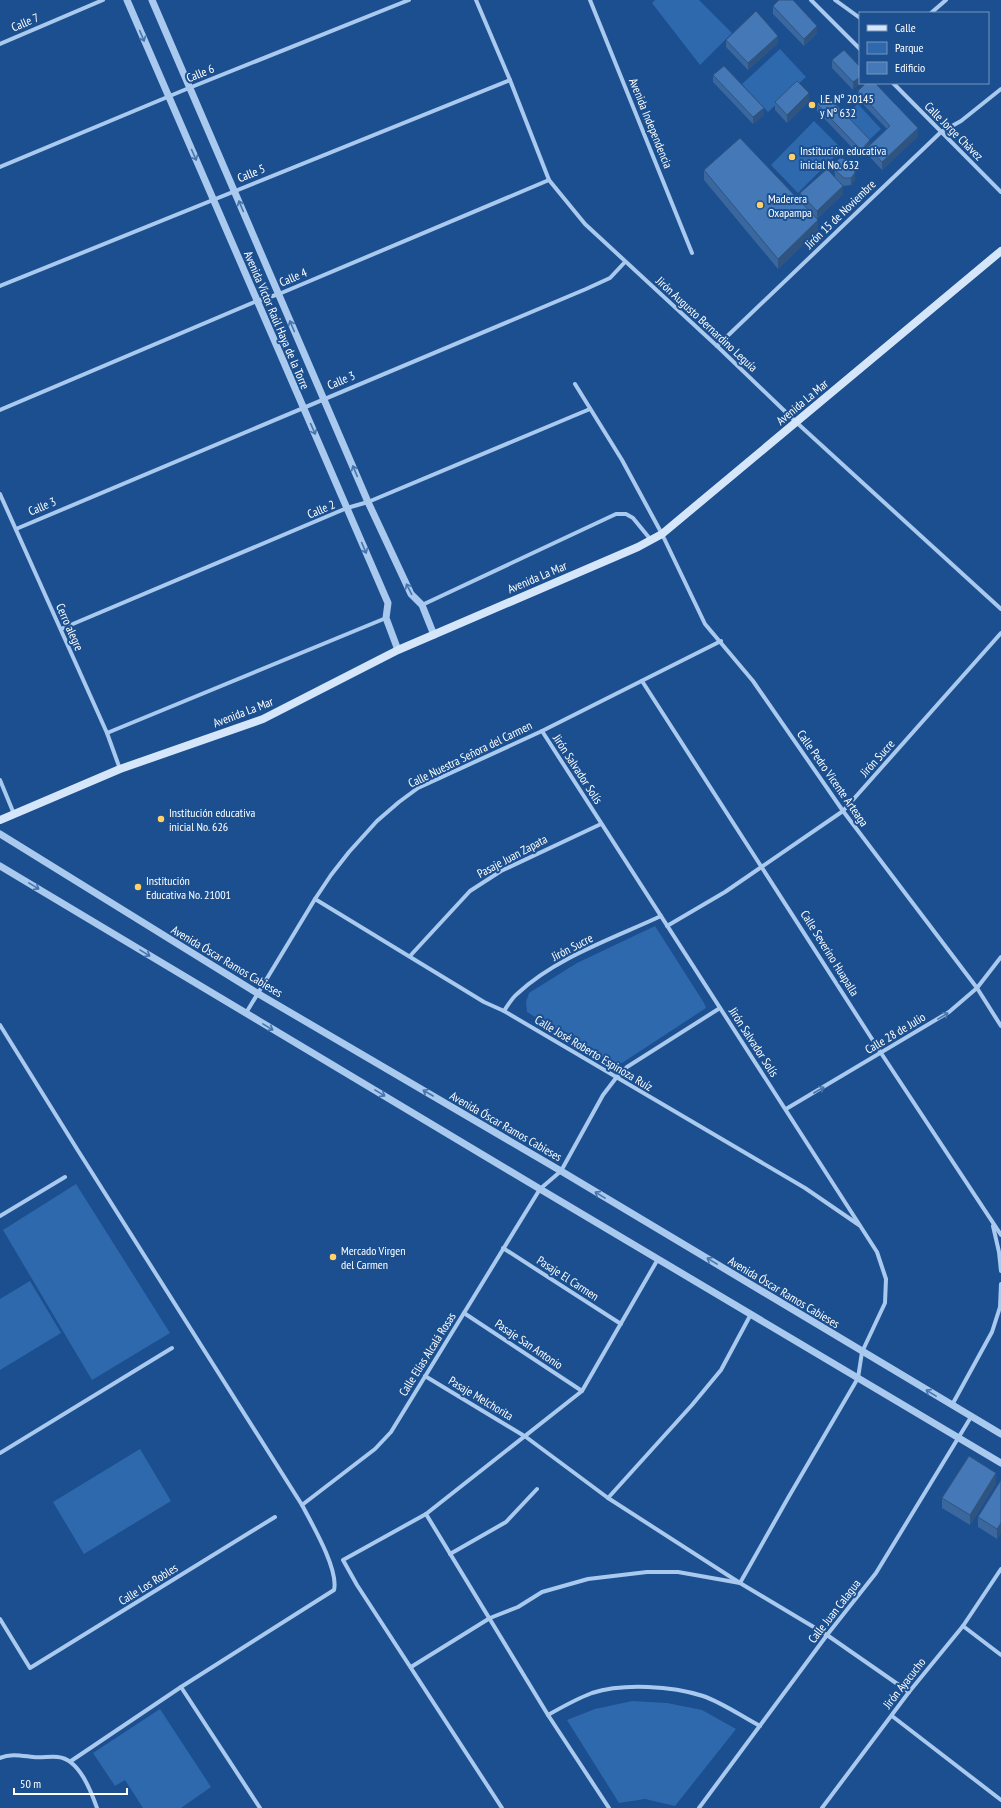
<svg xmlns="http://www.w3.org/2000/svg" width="1001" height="1808" viewBox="0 0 1001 1808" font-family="'PT Sans Narrow',sans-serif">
	<rect width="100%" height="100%" fill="#1b4f8f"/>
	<g fill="#2e69ad">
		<path d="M655,0H699L732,33L700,65L652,3Z"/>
		<path d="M780,49L806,77L768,112L742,84Z"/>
		<path d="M858,104L881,129L867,142L844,116Z"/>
		<path d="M814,121L842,149L798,193L771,165Z"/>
		<path d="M655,926L704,1003L706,1008L622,1063L611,1064L527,1012L526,1002L529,993L577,963Z"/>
		<path d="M76,1184L170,1333L92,1380L3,1230Z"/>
		<path d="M30,1281L61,1333L0,1370V1299Z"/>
		<path d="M140,1449L171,1501L84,1554L53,1502Z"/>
		<path d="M632,1701L667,1703L702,1710L736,1729L675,1806L645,1799L619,1803L567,1720L595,1709Z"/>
		<path d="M160,1709L211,1787L181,1808H143L125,1780L115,1786L93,1753Z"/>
	</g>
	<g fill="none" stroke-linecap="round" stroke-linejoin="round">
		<g stroke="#a9c9ee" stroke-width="4">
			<path d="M476,0L510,80L549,180L585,224L717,346L796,422L1001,609"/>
			<path d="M590,0L692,253"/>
			<path d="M811,0L860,49"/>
			<path d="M835,0L860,18"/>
			<path d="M931,13L946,0"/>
			<path d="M0,44L103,0"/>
			<path d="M893,83L1001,192"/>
			<path d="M0,167L189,88L409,0"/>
			<path d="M0,286L510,80"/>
			<path d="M717,346L941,132L961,121L1001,89"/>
			<path d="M575,384L622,460L662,534L705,624L753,681L843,811L977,988L1001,1026"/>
			<path d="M0,410L257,301L279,294L549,180"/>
			<path d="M0,494L107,733L120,769"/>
			<path d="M16,529L586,289L610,278L625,262"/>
			<path d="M422,605L616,514H626L633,518L651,540"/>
			<path d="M61,629L347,508L368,502L590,409"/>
			<path d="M642,681L881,1053L1001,1235"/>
			<path d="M107,733L386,618"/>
			<path d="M0,780L14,814"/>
			<path d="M315,899L484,1002L504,1011L805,1188L859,1225"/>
			<path d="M667,926L725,892L843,811L1001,633"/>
			<path d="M410,956L470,891L501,871L601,824"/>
			<path d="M504,1011C508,1005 512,998 517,994C555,958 614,938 661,916"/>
			<path d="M246,1013L315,899L331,875L349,852L377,821L399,802L418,788L542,731L721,641"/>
			<path d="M0,1025L77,1149L302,1505C312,1524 339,1570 334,1590L181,1687L71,1761"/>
			<path d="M786,1109L949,1012L977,988L1001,957"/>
			<path d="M0,1216L65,1177"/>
			<path d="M993,1226L999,1252L1001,1271"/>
			<path d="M503,1248L621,1324"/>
			<path d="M464,1313L582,1391"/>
			<path d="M425,1376L526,1437L608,1498L740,1583L827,1635L909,1692"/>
			<path d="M952,1405L992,1332L1000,1307L1001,1284"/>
			<path d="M0,1453L172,1348"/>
			<path d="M608,1498L692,1405L721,1370L751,1314"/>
			<path d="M302,1505L375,1449L391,1432L540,1189L561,1171L603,1095L616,1078L627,1067L720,1008"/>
			<path d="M426,1514L548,1715L609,1808"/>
			<path d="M450,1554L506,1522L537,1489"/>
			<path d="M0,1619L30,1668L275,1517"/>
			<path d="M963,1626L1001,1655"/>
			<path d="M411,1667L490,1618L518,1607L542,1592L588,1579L647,1572H678L740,1583L788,1498L858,1378L862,1352L885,1303L886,1279L877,1252L542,731"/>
			<path d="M181,1687L260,1808"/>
			<path d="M548,1715C562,1707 576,1699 592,1693C623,1683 672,1686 703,1696C723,1703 741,1716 760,1726"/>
			<path d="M892,1716L1001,1800"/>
			<path d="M0,1758C10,1753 23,1756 33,1757C42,1758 50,1756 58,1757C79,1759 91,1791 97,1808"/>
			<path d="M502,1808L357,1585L343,1560L426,1514L582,1391L658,1259"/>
			<path d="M699,1808L827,1635L876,1573L971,1417"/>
			<path d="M822,1808L909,1692L963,1626L1001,1569"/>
		</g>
		<g stroke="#a9c9ee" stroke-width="7">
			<path d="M127,0L388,603L386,618L398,650"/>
			<path d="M152,0L368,502L411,594L422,605L434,635"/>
			<path d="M0,834L257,993L561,1171L1001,1434"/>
			<path d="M0,866L540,1189L1001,1463"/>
		</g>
		<path stroke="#d6e6fa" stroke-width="8" d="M0,820L120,769L263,719L398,650L638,547L662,534L1001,251"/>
	</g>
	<g fill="#3a679d">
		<path d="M773,6L817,33L804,46L773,14Z"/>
		<path d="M726,40L778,43L748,70L726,47Z"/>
		<path d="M832,60L860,67L853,90L832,68Z"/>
		<path d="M713,75L764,115L753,124L713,82Z"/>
		<path d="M858,91L918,136L882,170L868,155V150L861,157L817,111V104L870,145L887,129L858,99Z"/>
		<path d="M809,101L787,123L775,110V102Z"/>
		<path d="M834,164L855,180L851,185L844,186L838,181L843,194L817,219L818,230L778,269L704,180V170L800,201V193L835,177Z"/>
		<path d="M1001,1480V1533L997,1539L978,1527V1517Z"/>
		<path d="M996,1483L970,1525L942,1508V1498Z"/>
	</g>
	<g fill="#305480">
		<path d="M817,26V33L804,46V39Z"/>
		<path d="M778,36V43L748,70V63Z"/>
		<path d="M860,77V83H861L853,90V82Z"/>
		<path d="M809,93V101L787,123V115Z"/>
		<path d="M764,108V115L753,124V117Z"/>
		<path d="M918,128V136L882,170V162Z"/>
		<path d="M870,140V148L868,147V150L861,157V150Z"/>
		<path d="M855,173V180L851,185V178Z"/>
		<path d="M843,186V194L817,219V211Z"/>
		<path d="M818,220V230L778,269V259Z"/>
		<path d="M996,1473V1483L970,1525V1515Z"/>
		<path d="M1001,1523V1533L997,1539V1529Z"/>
	</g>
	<g fill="#4478b7" stroke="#305480">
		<path d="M779,0H793L817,26L804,39L773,6Z"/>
		<path d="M756,11L778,36L748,63L726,40Z"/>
		<path d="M844,50L860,67V77L853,82L832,60Z"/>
		<path d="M724,66L764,108L753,117L713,75Z"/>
		<path d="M797,81L809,93L787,115L775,102Z"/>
		<path d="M866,83H875L918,128L882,162L868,147L890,126L858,91Z"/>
		<path d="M827,95L870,140L861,150L817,104Z"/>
		<path d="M740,138L818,220L778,259L704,170Z"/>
		<path d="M840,158L848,160L854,165L855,173L851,178H844L835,170L834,164Z"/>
		<path d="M827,169L843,186L817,211L800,193Z"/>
		<path d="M969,1456L996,1473L970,1515L942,1498Z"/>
		<path d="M1001,1480V1523L997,1529L978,1517Z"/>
	</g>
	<defs><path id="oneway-shaft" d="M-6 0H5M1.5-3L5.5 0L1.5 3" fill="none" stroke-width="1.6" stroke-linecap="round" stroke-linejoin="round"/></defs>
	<g stroke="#4674ac">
		<use href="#oneway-shaft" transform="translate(142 36) rotate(67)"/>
		<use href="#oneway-shaft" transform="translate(194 155) rotate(66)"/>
		<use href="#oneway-shaft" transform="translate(241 206) rotate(-113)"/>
		<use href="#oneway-shaft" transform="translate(292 326) rotate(-113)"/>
		<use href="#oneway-shaft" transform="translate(313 429) rotate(66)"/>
		<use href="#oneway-shaft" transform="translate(355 471) rotate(-113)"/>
		<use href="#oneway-shaft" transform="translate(364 548) rotate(67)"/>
		<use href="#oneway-shaft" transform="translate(409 589) rotate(-117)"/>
		<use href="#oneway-shaft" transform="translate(34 886) rotate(31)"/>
		<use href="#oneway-shaft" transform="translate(145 953) rotate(31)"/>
		<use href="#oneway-shaft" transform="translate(943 1016) rotate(-31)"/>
		<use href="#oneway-shaft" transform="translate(268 1027) rotate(31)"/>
		<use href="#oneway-shaft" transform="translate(819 1090) rotate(-30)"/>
		<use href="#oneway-shaft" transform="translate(380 1093) rotate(31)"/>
		<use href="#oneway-shaft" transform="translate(428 1093) rotate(-150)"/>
		<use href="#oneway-shaft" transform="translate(600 1195) rotate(-149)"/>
		<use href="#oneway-shaft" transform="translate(712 1261) rotate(-149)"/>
		<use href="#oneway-shaft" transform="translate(931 1393) rotate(-149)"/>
	</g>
	<g fill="#ffd166" stroke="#1b4f8f" stroke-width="1.5">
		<circle cx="812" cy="105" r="4"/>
		<circle cx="792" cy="157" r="4"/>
		<circle cx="760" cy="205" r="4"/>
		<circle cx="161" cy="819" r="4"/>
		<circle cx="138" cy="887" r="4"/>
		<circle cx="333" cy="1257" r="4"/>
	</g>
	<g text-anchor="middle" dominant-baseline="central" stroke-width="4" stroke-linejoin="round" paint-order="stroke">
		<g font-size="12" fill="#fff" stroke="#1b4f8f">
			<text transform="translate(25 22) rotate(-23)">Calle 7</text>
			<text transform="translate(200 73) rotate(-22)">Calle 6</text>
			<text transform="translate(651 123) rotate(68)">Avenida Independencia</text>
			<text transform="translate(954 131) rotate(45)">Calle Jorge Chávez</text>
			<text transform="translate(251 173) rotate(-22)">Calle 5</text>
			<text transform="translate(840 214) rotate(-44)">Jirón 15 de Noviembre</text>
			<text transform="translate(293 277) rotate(-23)">Calle 4</text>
			<text transform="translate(277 320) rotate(67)">Avenida Víctor Raúl Haya de la Torre</text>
			<text transform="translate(707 324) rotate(43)">Jirón Augusto Bernardino Leguía</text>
			<text transform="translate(341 380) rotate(-23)">Calle 3</text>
			<text transform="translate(802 402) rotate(-40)">Avenida La Mar</text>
			<text transform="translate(42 506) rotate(-23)">Calle 3</text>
			<text transform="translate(321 509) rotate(-23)">Calle 2</text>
			<text transform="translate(537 577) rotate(-23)">Avenida La Mar</text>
			<text transform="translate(70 627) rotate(66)">Cerro alegre</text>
			<text transform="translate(243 712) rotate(-21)">Avenida La Mar</text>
			<text transform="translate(470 754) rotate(-26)">Calle Nuestra Señora del Carmen</text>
			<text transform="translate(877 758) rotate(-48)">Jirón Sucre</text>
			<text transform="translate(578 769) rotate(57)">Jirón Salvador Solís</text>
			<text transform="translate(833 778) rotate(55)">Calle Pedro Vicente Arteaga</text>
			<text transform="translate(512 856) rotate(-28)">Pasaje Juan Zapata</text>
			<text transform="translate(572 947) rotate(-27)">Jirón Sucre</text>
			<text transform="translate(830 953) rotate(58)">Calle Severino Huapalla</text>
			<text transform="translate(227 961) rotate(31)">Avenida Óscar Ramos Cabieses</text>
			<text transform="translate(895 1033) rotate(-31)">Calle 28 de Julio</text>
			<text transform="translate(754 1042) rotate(57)">Jirón Salvador Solís</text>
			<text transform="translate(594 1053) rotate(31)">Calle José Roberto Espinoza Ruíz</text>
			<text transform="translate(506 1126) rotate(30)">Avenida Óscar Ramos Cabieses</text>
			<text transform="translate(568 1278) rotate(33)">Pasaje El Carmen</text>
			<text transform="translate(784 1292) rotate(31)">Avenida Óscar Ramos Cabieses</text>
			<text transform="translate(529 1344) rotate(34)">Pasaje San Antonio</text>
			<text transform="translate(427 1354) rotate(-58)">Calle Elías Alcalá Rosas</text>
			<text transform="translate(481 1398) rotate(31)">Pasaje Melchorita</text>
			<text transform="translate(148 1584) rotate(-32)">Calle Los Robles</text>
			<text transform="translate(834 1611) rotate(-52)">Calle Juan Calagua</text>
			<text transform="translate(904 1683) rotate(-52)">Jirón Ayacucho</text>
		</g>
		<g font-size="12" fill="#fff" stroke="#1b4f8f" text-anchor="start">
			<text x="820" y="98">I.E. Nº 20145<tspan x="820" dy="14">y Nº 632</tspan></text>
			<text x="800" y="150">Institución educativa<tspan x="800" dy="14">inicial No. 632</tspan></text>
			<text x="768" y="198">Maderera<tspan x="768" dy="14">Oxapampa</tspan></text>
			<text x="169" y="812">Institución educativa<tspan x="169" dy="14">inicial No. 626</tspan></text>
			<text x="146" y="880">Institución<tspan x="146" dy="14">Educativa No. 21001</tspan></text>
			<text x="341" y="1250">Mercado Virgen<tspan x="341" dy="14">del Carmen</tspan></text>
		</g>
	</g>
	<rect x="859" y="12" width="130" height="72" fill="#1b4f8f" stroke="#7695bc"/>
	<rect x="867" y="25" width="20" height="6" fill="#d6e6fa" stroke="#7695bc"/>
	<text x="895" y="32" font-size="12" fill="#ffffff">Calle</text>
	<rect x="867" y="42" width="20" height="12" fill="#2e69ad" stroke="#7695bc"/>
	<text x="895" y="52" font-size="12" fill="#ffffff">Parque</text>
	<rect x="867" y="62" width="20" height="12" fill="#4478b7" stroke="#7695bc"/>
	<text x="895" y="72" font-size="12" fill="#ffffff">Edificio</text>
	<path d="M14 1788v6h113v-6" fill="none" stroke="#ffffff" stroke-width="2"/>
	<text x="20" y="1788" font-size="12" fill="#ffffff" stroke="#1b4f8f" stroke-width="3" paint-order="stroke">50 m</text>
</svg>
